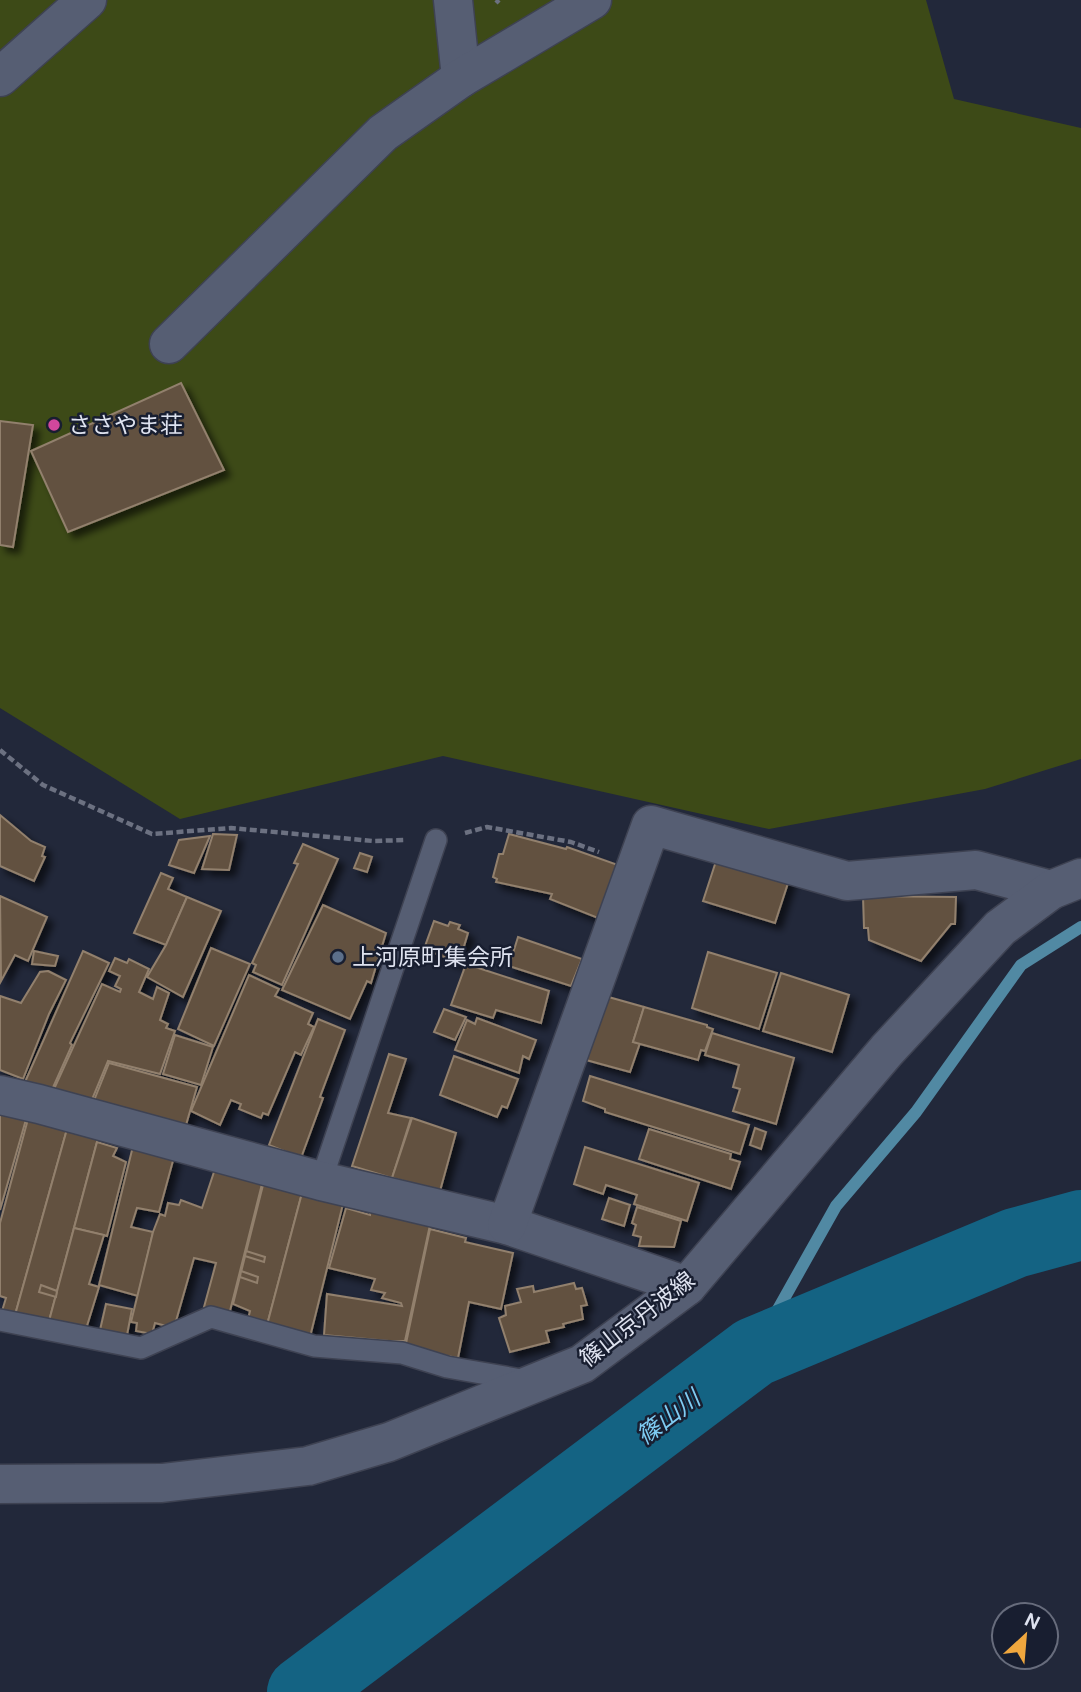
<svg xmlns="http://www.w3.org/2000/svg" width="1081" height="1692" viewBox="0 0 1081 1692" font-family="'DM Sans','Noto Sans JP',sans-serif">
	<defs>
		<filter id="shadow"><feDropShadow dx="6" dy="6" stdDeviation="3.5" flood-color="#0009"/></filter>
	</defs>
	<rect width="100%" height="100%" fill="#22283a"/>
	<path fill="#3d4a17" d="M0,0H926L954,99L1081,128V759L985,789L769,829L443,756L180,819L0,708Z"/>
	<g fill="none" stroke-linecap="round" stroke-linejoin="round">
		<path stroke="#5189a3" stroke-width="12" d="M754,1352L836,1206L916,1112L1021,965L1081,927"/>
		<path stroke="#146383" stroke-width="70" d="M302,1692L754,1352L1015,1243L1081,1225"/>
	</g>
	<g fill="#625140" stroke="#92806d" stroke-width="2" filter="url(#shadow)">
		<path d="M181,383L224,470L68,532L31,451Z"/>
		<path d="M0,421L33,425L13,547L0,545Z"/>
		<path d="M0,815L31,841L45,847L42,856L45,857L34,881L0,866Z"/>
		<path d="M213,834L237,835L229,870L202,869Z"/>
		<path d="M509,834L566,849L567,847L618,865L598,918L550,899L552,894L496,882L497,879L493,877L499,854H503Z"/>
		<path d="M210,836L194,873L169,865L179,840Z"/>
		<path d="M303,844L338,859L282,985L253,972L256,965L252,963L298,864L294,863Z"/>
		<path d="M360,853L372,857L367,872L354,868Z"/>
		<path d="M718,855L790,877L775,923L703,901Z"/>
		<path d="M161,873L173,878L168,889L187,897L166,945L134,933Z"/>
		<path d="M0,896L47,917L28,961L15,955L1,981Z"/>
		<path d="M863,896L956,897L955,924H951L921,961L869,940L868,928H864Z"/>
		<path d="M187,897L221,911L183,997L147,977L166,945Z"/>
		<path d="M323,905L386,933L371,983L367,981L350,1019L282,990Z"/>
		<path d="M434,921L448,926L450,922L460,925L458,929L468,933L459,963L424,949Z"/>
		<path d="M518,937L582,959L571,986L509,966Z"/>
		<path d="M211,948L250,964L214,1046L178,1029Z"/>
		<path d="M34,951L58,956L55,966L32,964Z"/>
		<path d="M83,951L109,963L70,1043L72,1045L51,1092L25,1082Z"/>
		<path d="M708,952L777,973L759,1029L692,1008Z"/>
		<path d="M115,958L127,963L129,959L149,969L139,992L153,999L157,987L169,993L160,1020L168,1024L166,1028L175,1031L160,1074L108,1061L91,1102L54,1089L102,984L120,992L121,989L115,986L120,976L109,971Z"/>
		<path d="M466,964L549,991L541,1023L496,1010L493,1018L451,1005Z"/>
		<path d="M48,971L66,980L49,1014L23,1079L0,1070V996L21,1003L40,972Z"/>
		<path d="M781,973L849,995L832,1052L763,1031Z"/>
		<path d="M249,975L279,989L275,996L313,1013L308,1024L314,1027L301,1055L295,1052L268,1115L263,1113L261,1118L239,1109L241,1104L231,1100L220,1125L191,1111Z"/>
		<path d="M605,996L644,1007L633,1042L640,1043L630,1072L586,1060Z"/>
		<path d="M644,1007L707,1025V1027L713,1029L705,1051L701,1050L698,1060L633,1042Z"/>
		<path d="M444,1009L466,1017L455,1040L434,1032Z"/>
		<path d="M477,1018L536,1040L529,1059L523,1056L519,1073L455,1050L467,1020L475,1024Z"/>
		<path d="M318,1019L345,1030L320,1097L323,1098L301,1158L269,1145Z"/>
		<path d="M712,1033L794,1058L776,1124L733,1111L740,1089L733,1087L739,1065L705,1055Z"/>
		<path d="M175,1035L213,1047L201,1085L163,1074Z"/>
		<path d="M389,1054L406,1059L388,1113L411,1118L392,1178L352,1166Z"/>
		<path d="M454,1056L518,1079L507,1108L502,1106L497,1117L440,1095Z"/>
		<path d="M109,1063L197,1087L186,1125L93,1103Z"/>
		<path d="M590,1076L749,1125L740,1154L605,1112V1109L583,1101Z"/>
		<path d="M0,1109L27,1116L0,1210Z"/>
		<path d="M412,1118L456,1133L440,1191L392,1178Z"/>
		<path d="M28,1119L67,1129L15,1315L2,1311L6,1298L0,1296V1223Z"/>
		<path d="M755,1128L766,1132L761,1149L750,1145Z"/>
		<path d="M67,1129L98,1138L49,1321L15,1315Z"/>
		<path d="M649,1129L731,1154L730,1159L740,1162L731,1189L639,1159Z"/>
		<path d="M97,1142L117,1148L113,1156L126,1162L107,1236L74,1228Z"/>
		<path d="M133,1146L174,1157L159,1212L137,1208L131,1227L153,1232L138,1296L99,1285Z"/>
		<path d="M585,1147L699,1183L687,1221L634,1204L637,1195L606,1185L603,1194L574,1184Z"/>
		<path d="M215,1169L263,1180L229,1315L204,1307L216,1263L194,1258L174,1328L155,1323L152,1334L136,1331L137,1323L131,1322L153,1232L160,1214L165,1216L168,1203L179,1205L181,1200L202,1208Z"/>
		<path d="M263,1185L302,1193L267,1325L248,1319L250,1311L233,1304Z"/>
		<path d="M302,1193L343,1204L310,1337L267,1325Z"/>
		<path d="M609,1198L630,1205L624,1226L602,1219Z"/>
		<path d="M637,1207L681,1221L674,1247L639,1246L641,1237L633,1235L636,1225L632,1223Z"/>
		<path d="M346,1208L370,1215V1209L430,1225L405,1341H389L324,1335L327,1294L402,1306L401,1303L382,1298L385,1293L371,1290L375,1279L329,1268Z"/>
		<path d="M74,1228L104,1235L89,1284L99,1287L86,1329L49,1321Z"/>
		<path d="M430,1229L466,1238L465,1242L513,1253L501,1309L469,1302L458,1358L405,1348Z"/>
		<path d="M246,1251L265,1257L264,1262L245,1256Z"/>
		<path d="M241,1271L258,1277L257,1283L240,1277Z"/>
		<path d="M574,1283L576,1289L582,1288L587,1305L581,1306L583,1319L563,1324L564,1327L546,1331L549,1342L510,1352L499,1318L506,1315L505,1306L521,1302L517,1289L533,1286L534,1292Z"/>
		<path d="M41,1285L57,1291L56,1297L39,1292Z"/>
		<path d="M106,1304L132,1309L127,1335L100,1330Z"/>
	</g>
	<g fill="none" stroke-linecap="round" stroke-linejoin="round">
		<g stroke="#3e4252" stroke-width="24">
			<g id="service">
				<path d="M321,1181L436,840"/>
				<path d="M0,1320L141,1348L211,1317L314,1346L402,1353L447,1367L527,1381"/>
			</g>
		</g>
		<g stroke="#3e4252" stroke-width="41">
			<g id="minor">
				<path d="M453,0L461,78"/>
				<path d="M0,77L87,0"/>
				<path d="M169,344L383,133L461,78L592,0"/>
				<path d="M0,1095L39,1104L321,1181L507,1225L687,1286"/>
				<path d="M507,1225L651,825L847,881L976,870L1051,890"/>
			</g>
		</g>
		<g stroke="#3e4252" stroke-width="41">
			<path id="secondary" d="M0,1484L162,1483L308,1466L389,1442L582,1364L687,1286L887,1050L1000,928L1051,890L1081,878"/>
		</g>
		<g stroke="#6c7181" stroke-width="4.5" stroke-dasharray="7 3.5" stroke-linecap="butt">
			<path d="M496,3L499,0"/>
			<path d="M0,750L43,785L152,834L231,828L373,841L405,840"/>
			<path d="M465,833L487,827L571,842L599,852"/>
		</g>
		<use href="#service" stroke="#565e73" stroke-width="21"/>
		<use href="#minor" stroke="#565e73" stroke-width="38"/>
		<use href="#secondary" stroke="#565e73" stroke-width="38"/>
	</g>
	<circle fill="#d1479c" stroke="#181e30" stroke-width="2.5" cx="54" cy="425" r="7"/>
	<circle fill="#5c6f8a" stroke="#181e30" stroke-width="2.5" cx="338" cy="957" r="7"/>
	<g text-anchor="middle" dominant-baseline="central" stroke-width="5" stroke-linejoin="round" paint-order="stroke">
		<g font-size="23" fill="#dee2ef" stroke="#181e30" text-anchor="start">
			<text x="68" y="425">ささやま荘</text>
			<text x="352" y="957">上河原町集会所</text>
		</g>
		<g font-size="23" fill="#dee2ef" stroke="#181e30">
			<text transform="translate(637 1319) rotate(-38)">篠山京丹波線</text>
		</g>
		<g font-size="24" font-style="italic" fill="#7fccf3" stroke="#181e30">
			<text transform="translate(668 1417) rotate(-37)">篠山川</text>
		</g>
	</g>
	<g transform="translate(1025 1636) rotate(26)"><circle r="33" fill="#181e30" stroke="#676c7c" stroke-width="2"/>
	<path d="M0-5L12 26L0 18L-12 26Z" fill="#f0a73e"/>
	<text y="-10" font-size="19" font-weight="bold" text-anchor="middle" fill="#dee2ef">N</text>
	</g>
</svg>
